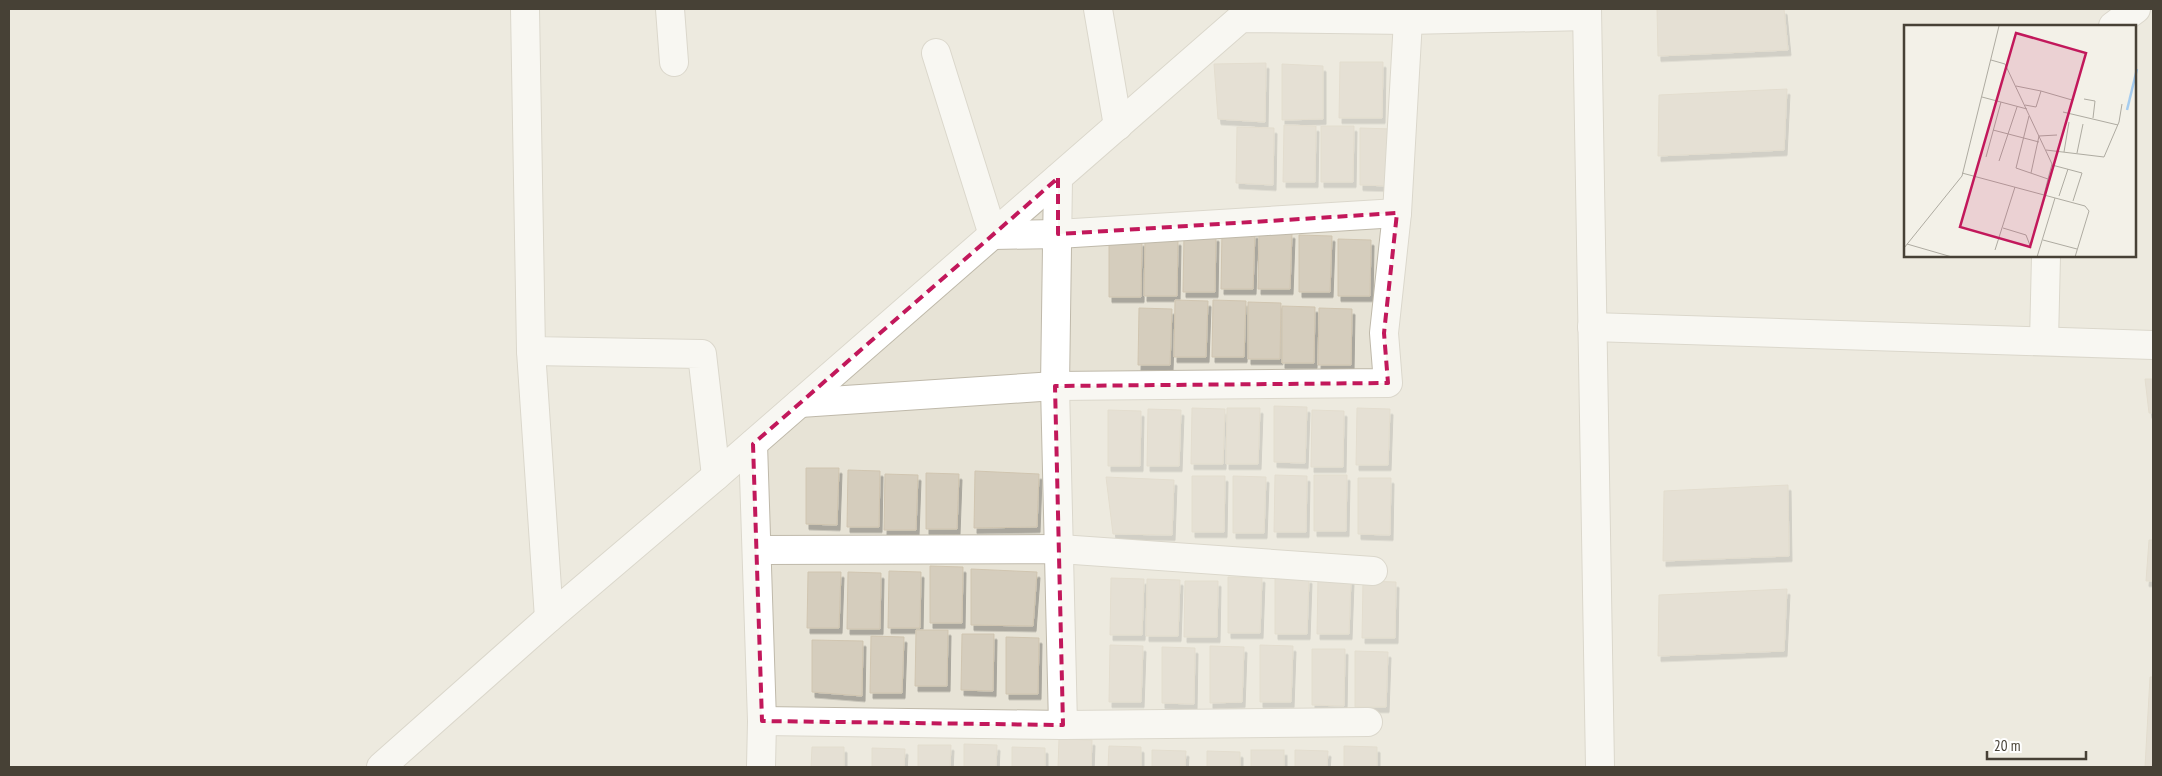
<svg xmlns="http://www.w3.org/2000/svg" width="2162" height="776" viewBox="0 0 2162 776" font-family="'PT Sans Narrow',sans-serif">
	<defs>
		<filter id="shadow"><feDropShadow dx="3" dy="5.5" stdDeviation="0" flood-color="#0004"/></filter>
	</defs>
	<rect width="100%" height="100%" fill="#f3f1e8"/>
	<path fill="#e7e3d6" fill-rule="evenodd" d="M9,9H2153V767H9ZM1906,26H2136V256H1906Z"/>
	<g fill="#d5cdbd" stroke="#d0c5b0" filter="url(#shadow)">
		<path d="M1657,9H1784L1788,50L1658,56Z"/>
		<path d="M1340,62H1383L1382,118H1339Z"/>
		<path d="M1266,63L1265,122L1218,119L1214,64Z"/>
		<path d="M1282,64L1323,66V119L1282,120Z"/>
		<path d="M1787,89L1784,150L1658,156L1659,95Z"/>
		<path d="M1284,125L1316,126L1315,182H1283Z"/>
		<path d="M1321,126H1354L1353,182H1321Z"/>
		<path d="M1237,127L1274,128L1273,185L1236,183Z"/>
		<path d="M1360,128L1393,129L1391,186L1360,185Z"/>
		<path d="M1222,232L1255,233L1253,289H1221Z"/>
		<path d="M1259,232L1292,233L1290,289H1258Z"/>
		<path d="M1184,235L1216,236L1215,292H1183Z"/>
		<path d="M1299,235L1332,236L1330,292H1299Z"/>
		<path d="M1338,239L1371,240L1370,296H1338Z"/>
		<path d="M1109,240L1142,241L1141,297H1109Z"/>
		<path d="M1145,240H1178L1177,296H1144Z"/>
		<path d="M1175,300L1208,301L1206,357H1174Z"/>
		<path d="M1213,300L1246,301L1244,357H1212Z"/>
		<path d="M1248,302L1281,303L1280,359H1248Z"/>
		<path d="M1282,306L1315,307L1314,363H1282Z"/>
		<path d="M1139,308L1172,309L1170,365H1138Z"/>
		<path d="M1319,308L1352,309L1351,365H1318Z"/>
		<path d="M2145,379H2153V413H2149Z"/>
		<path d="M1274,406L1307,407L1305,463L1274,462Z"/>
		<path d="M1192,408L1225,409L1223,464H1191Z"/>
		<path d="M1227,408H1260L1258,464H1226Z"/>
		<path d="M1357,408L1390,409L1388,465H1356Z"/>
		<path d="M1148,409L1181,410L1179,466H1147Z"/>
		<path d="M1108,410L1141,411L1140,466H1108Z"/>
		<path d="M1312,410L1344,411L1343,467H1311Z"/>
		<path d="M806,468H839L837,525L806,524Z"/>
		<path d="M848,470L880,471L879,527H847Z"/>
		<path d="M975,471L1039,474L1037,527L974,528Z"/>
		<path d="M926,473L959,474L957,529H926Z"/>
		<path d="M885,474L918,475L916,530H884Z"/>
		<path d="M1275,475L1307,476L1306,532H1274Z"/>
		<path d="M1314,475H1347L1346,531H1314Z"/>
		<path d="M1192,476H1225L1224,532H1192Z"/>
		<path d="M1233,476L1266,477L1264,533H1233Z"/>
		<path d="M1106,477L1174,480L1172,535L1113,534Z"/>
		<path d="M1358,478H1391L1390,535L1358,534Z"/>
		<path d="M1788,485L1789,556L1663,561L1664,491Z"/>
		<path d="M2149,540H2153V581H2146Z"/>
		<path d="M930,566L963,567L962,623H930Z"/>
		<path d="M971,569L1037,572L1033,626L971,625Z"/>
		<path d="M889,571L921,572L920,628H888Z"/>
		<path d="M808,572H841L839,628H807Z"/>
		<path d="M848,572L881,573L880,629H847Z"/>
		<path d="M1228,577H1262L1260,633H1228Z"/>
		<path d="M1275,577L1309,578L1307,634H1275Z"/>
		<path d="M1318,577L1351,578L1349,634H1317Z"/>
		<path d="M1111,578L1144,579L1142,635H1110Z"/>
		<path d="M1147,579L1180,580L1178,636H1146Z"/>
		<path d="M1185,581H1218L1217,637H1184Z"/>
		<path d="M1363,581L1396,582L1395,638H1362Z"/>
		<path d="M1787,589L1784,651L1658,656L1659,595Z"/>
		<path d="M916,630H948L947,686H915Z"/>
		<path d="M962,634H994L993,691L961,690Z"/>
		<path d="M871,636L904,637L902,693H870Z"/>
		<path d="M1006,637L1039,638L1038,694H1006Z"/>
		<path d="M812,640L863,641L862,696L812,692Z"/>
		<path d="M1110,645L1143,646L1141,702H1109Z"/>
		<path d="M1260,645L1293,646L1291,702H1260Z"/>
		<path d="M1210,646L1244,647L1242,702L1210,703Z"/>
		<path d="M1162,647L1195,648L1194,704L1162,703Z"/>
		<path d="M1312,649H1345L1344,706L1312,705Z"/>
		<path d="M1355,651L1388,652L1386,707H1355Z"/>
		<path d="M2150,677H2153V767H2145Z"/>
		<path d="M1059,739L1092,740L1091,767H1058Z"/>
		<path d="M964,744L997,745L996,767H964Z"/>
		<path d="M918,745H951L950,767H918Z"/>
		<path d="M1109,746L1141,747V767H1108Z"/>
		<path d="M1344,746L1377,747V767H1344Z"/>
		<path d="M812,747H844V767H811Z"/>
		<path d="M1012,747L1045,748V767H1012Z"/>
		<path d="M872,748L905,749L904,767H872Z"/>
		<path d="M1152,750L1186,751L1185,767H1152Z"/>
		<rect x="1251" y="750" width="33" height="17"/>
		<path d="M1295,750L1328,751L1327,767H1295Z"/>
		<path d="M1207,751L1240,752V767H1207Z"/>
	</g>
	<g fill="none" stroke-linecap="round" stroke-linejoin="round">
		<g stroke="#bfb9aa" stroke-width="30">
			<g id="minor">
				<path d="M525,9L531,351L702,354L716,476"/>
				<path d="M670,9L674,62"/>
				<path d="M1098,9L1118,126"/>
				<path d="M1587,9L1600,767"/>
				<path d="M2113,26L2136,9"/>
				<path d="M936,53L993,235L1058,234L1397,213"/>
				<path d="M1058,178L1055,386L1063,725"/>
				<path d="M1592,327L2153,345"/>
				<path d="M2044,341L2046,256"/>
				<path d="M531,351L549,618"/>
				<path d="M800,403L1055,386L1388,383L1384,333L1397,213L1408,20L1587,16"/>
				<path d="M753,444L762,721L761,767"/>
				<path d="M757,550L1060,549L1373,571"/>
				<path d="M762,721L1063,725L1368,722"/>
				<path d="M381,767L549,618L716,476L1241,18L1408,20"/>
			</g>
		</g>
		<use href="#minor" stroke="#fff" stroke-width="28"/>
	</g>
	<path d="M0 0H2162V776H0ZM1058,178V234L1397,213L1384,333L1388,383L1055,386L1063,725L762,721L753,444Z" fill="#f3f1e8" fill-opacity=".55" fill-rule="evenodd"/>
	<path fill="none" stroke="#c2185b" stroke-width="4" stroke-dasharray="10 6" stroke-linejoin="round" d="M1058,178V234L1397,213L1384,333L1388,383L1055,386L1063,725L762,721L753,444Z"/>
	<g transform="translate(1904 25)">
		<rect width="232" height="232" fill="#f3f1e8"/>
		<path fill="none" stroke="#a5ccef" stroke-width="2.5" d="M223,85L233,44"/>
		<path fill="none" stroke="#aeaba1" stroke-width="1" d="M87,35L101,39L148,139L144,154M112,61L137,66M78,72L123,84M180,74L191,76L189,93M121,80L132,82L137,66L168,75M159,87L214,100M125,91L112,143L144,154L140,170M89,105L135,117M142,125L200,132L215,97L218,79M160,127L165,97M173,128L179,99M82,132L97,77M95,136L113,82M148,140L178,148L169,176M58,148L181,181L185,186L171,232M127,148L135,111L153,110M155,171L164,144M99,203L122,210L127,223M139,215L173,224M3,219L48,232M0,223L58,151L95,1M91,225L111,162M133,232L151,173"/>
		<path fill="#c2185b" fill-opacity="0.15" stroke="#c2185b" stroke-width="2.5" d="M112,8L182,28L126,222L56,202Z"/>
		<rect width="232" height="232" fill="none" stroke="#474136" stroke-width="2.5"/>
	</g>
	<rect width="2162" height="776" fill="none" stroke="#474136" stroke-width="20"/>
	<path d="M1987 751v8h99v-8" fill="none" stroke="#474136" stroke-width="2.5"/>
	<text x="1994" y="751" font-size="15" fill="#474136" stroke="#ffffff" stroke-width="4" paint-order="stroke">20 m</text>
</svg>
